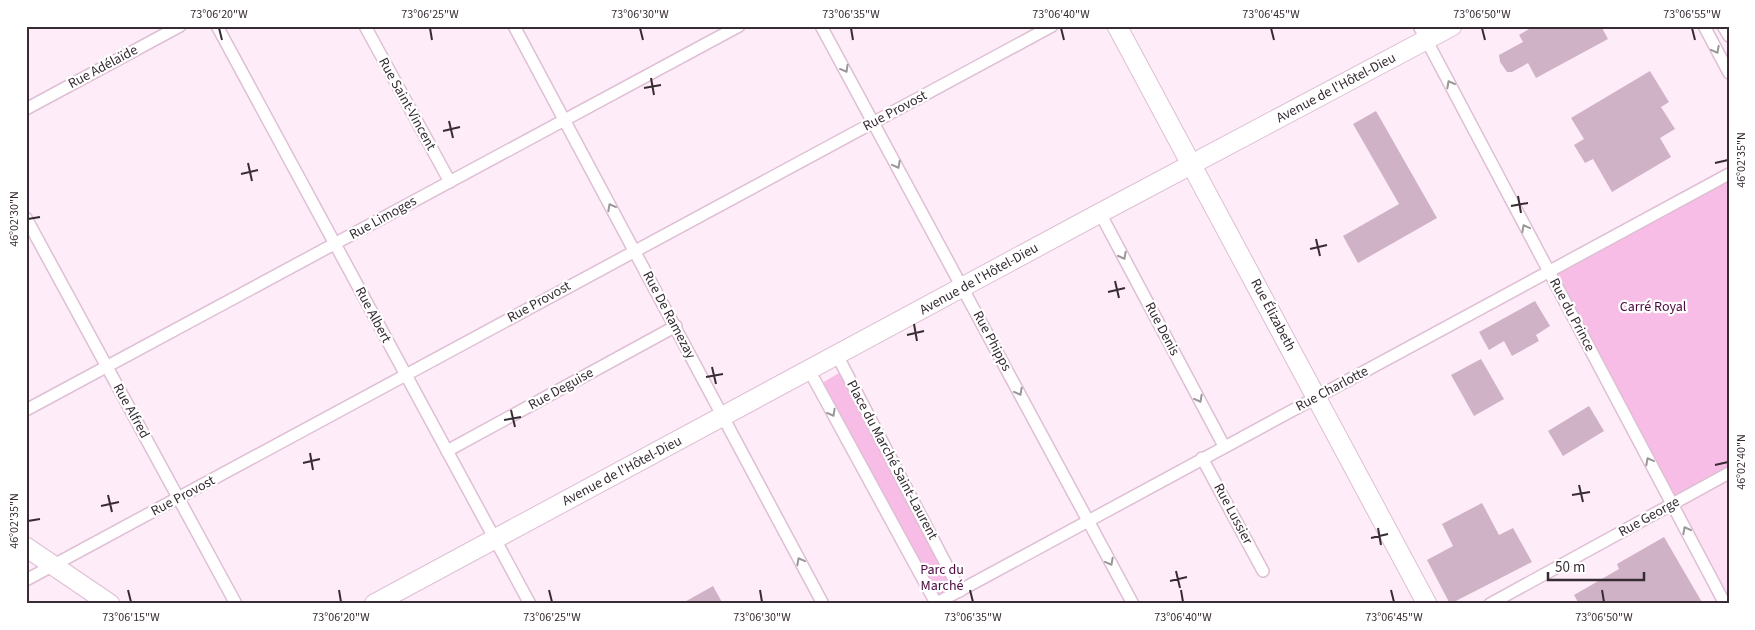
<svg xmlns="http://www.w3.org/2000/svg" width="1755" height="630" viewBox="0 0 1755 630" font-family="'Source Sans 3',sans-serif">
	<rect width="100%" height="100%" fill="#ffecf9"/>
	<path fill="#fee0f5" d="M1729,472V604L1672,502Z"/>
	<g fill="#f7bde6">
		<path d="M1729,180V471L1672,502L1550,275Z"/>
		<path d="M839,373L966,591L942,604L822,383Z"/>
	</g>
	<g fill="#d0b2c7">
		<path d="M1534,26H1601L1608,39L1536,78L1528,63L1512,72H1507L1500,62L1499,55L1523,42L1519,35Z"/>
		<path d="M1650,71L1669,102L1661,107L1675,129L1660,138L1671,157L1612,192L1593,159L1585,163L1574,145L1584,139L1571,118Z"/>
		<path d="M1376,111L1437,218L1358,263L1343,236L1399,204L1353,124Z"/>
		<path d="M1535,301L1550,326L1536,335L1539,341L1512,356L1504,341L1489,350L1479,332Z"/>
		<path d="M1481,359L1504,399L1474,416L1451,375Z"/>
		<path d="M1589,406L1604,431L1563,456L1548,431Z"/>
		<path d="M1482,503L1499,535L1513,528L1532,562L1450,604L1427,560L1453,546L1442,524Z"/>
		<path d="M1664,537L1703,604H1579L1574,595L1619,569L1617,564Z"/>
		<path d="M713,586L723,604H681Z"/>
	</g>
	<g fill="none" stroke-linecap="round" stroke-linejoin="round">
		<g stroke="#debfd4" stroke-width="14">
			<g id="street">
				<path d="M217,26L530,604"/>
				<path d="M365,26L450,182"/>
				<path d="M514,26L823,604"/>
				<path d="M821,26L1133,604"/>
				<path d="M1419,26L1725,604"/>
				<path d="M1704,26L1729,73"/>
				<path d="M1723,26L1729,36"/>
				<path d="M26,109L180,26"/>
				<path d="M1100,213L1224,446"/>
				<path d="M26,218L236,604"/>
				<path d="M837,355L960,591"/>
				<path d="M809,370L936,603"/>
				<path d="M26,410L739,26"/>
				<path d="M447,451L676,326"/>
				<path d="M1202,458L1263,571"/>
				<path d="M26,580L1052,26"/>
				<path d="M935,604L1729,174"/>
				<path d="M1490,604L1729,473"/>
			</g>
		</g>
		<g stroke="#debfd4" stroke-width="21">
			<g id="primary">
				<path d="M1117,26L1427,604"/>
				<path d="M26,547L110,604"/>
				<path d="M374,604L1100,213L1452,26"/>
			</g>
		</g>
		<use href="#street" stroke="#fff" stroke-width="11"/>
		<use href="#primary" stroke="#fff" stroke-width="19"/>
	</g>
	<defs><path id="oneway-chevron" d="M-2-3.5L2.5 0L-2 3.5" fill="none" stroke-width="1.6" stroke-linecap="round" stroke-linejoin="round" transform="scale(1.25)"/></defs>
	<g stroke="#9b969a">
		<use href="#oneway-chevron" transform="translate(1716 50) rotate(62)"/>
		<use href="#oneway-chevron" transform="translate(845 69) rotate(61)"/>
		<use href="#oneway-chevron" transform="translate(1450 84) rotate(-118)"/>
		<use href="#oneway-chevron" transform="translate(897 165) rotate(62)"/>
		<use href="#oneway-chevron" transform="translate(611 207) rotate(-118)"/>
		<use href="#oneway-chevron" transform="translate(1525 228) rotate(-118)"/>
		<use href="#oneway-chevron" transform="translate(1123 256) rotate(62)"/>
		<use href="#oneway-chevron" transform="translate(1019 392) rotate(62)"/>
		<use href="#oneway-chevron" transform="translate(1199 399) rotate(62)"/>
		<use href="#oneway-chevron" transform="translate(832 413) rotate(61)"/>
		<use href="#oneway-chevron" transform="translate(1649 461) rotate(-118)"/>
		<use href="#oneway-chevron" transform="translate(1686 530) rotate(-118)"/>
		<use href="#oneway-chevron" transform="translate(800 561) rotate(-118)"/>
		<use href="#oneway-chevron" transform="translate(1110 562) rotate(62)"/>
	</g>
	<path fill="none" stroke="#372c34" stroke-width="2" d="M219,28L222,40M430,28L432,40M640,28L643,40M851,28L853,40M1061,28L1064,40M1271,28L1274,40M1482,28L1485,40M1692,28L1695,40M651,78L654,95M644,88L661,85M449,121L453,138M443,131L460,127M248,163L252,181M1715,163L1728,160M241,174L258,170M1518,196L1521,213M1511,206L1528,203M28,219L40,217M1316,239L1320,256M1310,249L1327,245M1115,281L1119,298M1108,292L1125,288M914,324L917,341M907,335L924,331M712,367L716,384M706,377L723,374M511,410L515,427M504,420L521,417M310,453L313,470M303,463L320,459M1715,465L1728,462M1579,485L1583,502M108,495L112,512M1572,495L1590,492M101,506L119,502M28,521L40,519M1378,528L1381,545M1371,538L1388,534M1176,571L1180,588M1170,581L1187,577M128,590L131,602M339,590L341,602M549,590L552,602M760,590L762,602M970,590L973,602M1181,590L1183,602M1391,590L1394,602M1602,590L1604,602"/>
	<g text-anchor="middle" dominant-baseline="central" stroke-width="4.5" stroke-linejoin="round" paint-order="stroke">
		<g font-size="14" fill="#372c34" stroke="#fff">
			<text transform="translate(103 67) rotate(-28)">Rue Adélaïde</text>
			<text transform="translate(1336 88) rotate(-28)">Avenue de l'Hôtel-Dieu</text>
			<text transform="translate(407 104) rotate(61)">Rue Saint-Vincent</text>
			<text transform="translate(895 111) rotate(-28)">Rue Provost</text>
			<text transform="translate(383 218) rotate(-29)">Rue Limoges</text>
			<text transform="translate(979 279) rotate(-29)">Avenue de l'Hôtel-Dieu</text>
			<text transform="translate(539 302) rotate(-29)">Rue Provost</text>
			<text transform="translate(373 315) rotate(62)">Rue Albert</text>
			<text transform="translate(669 315) rotate(62)">Rue De Ramezay</text>
			<text transform="translate(1273 315) rotate(62)">Rue Élizabeth</text>
			<text transform="translate(1572 315) rotate(62)">Rue du Prince</text>
			<text transform="translate(1162 329) rotate(62)">Rue Denis</text>
			<text transform="translate(992 341) rotate(62)">Rue Phipps</text>
			<text transform="translate(561 389) rotate(-29)">Rue Deguise</text>
			<text transform="translate(1332 389) rotate(-28)">Rue Charlotte</text>
			<text transform="translate(131 411) rotate(61)">Rue Alfred</text>
			<text transform="translate(892 460) rotate(62)">Place du Marché Saint-Laurent</text>
			<text transform="translate(622 471) rotate(-28)">Avenue de l'Hôtel-Dieu</text>
			<text transform="translate(183 496) rotate(-28)">Rue Provost</text>
			<text transform="translate(1233 514) rotate(62)">Rue Lussier</text>
			<text transform="translate(1649 517) rotate(-29)">Rue George</text>
		</g>
		<g font-size="14" fill="#4b093e" stroke="#fff">
			<text x="1653" y="307">Carré Royal</text>
			<text x="942" y="570">Parc du<tspan x="942" dy="16">Marché</tspan></text>
		</g>
	</g>
	<rect width="1755" height="630" fill="none" stroke="#ffffff" stroke-width="55"/>
	<path d="M1548 572v8h96v-8" fill="none" stroke="#372c34" stroke-width="2.5"/>
	<text x="1555" y="572" font-size="15" fill="#372c34" stroke="#ffffff" stroke-width="4" paint-order="stroke">50 m</text>
	<rect x="28" y="28" width="1700" height="574" fill="none" stroke="#372c34" stroke-width="2"/>
	<g font-size="12" text-anchor="middle" fill="#372c34">
		<text x="219" y="18">73°06'20"W</text>
		<text x="430" y="18">73°06'25"W</text>
		<text x="640" y="18">73°06'30"W</text>
		<text x="851" y="18">73°06'35"W</text>
		<text x="1061" y="18">73°06'40"W</text>
		<text x="1271" y="18">73°06'45"W</text>
		<text x="1482" y="18">73°06'50"W</text>
		<text x="1692" y="18">73°06'55"W</text>
		<text transform="translate(1741 160) rotate(-90)" y="4">46°02'35"N</text>
		<text transform="translate(14 219) rotate(-90)" y="4">46°02'30"N</text>
		<text transform="translate(1741 462) rotate(-90)" y="4">46°02'40"N</text>
		<text transform="translate(14 521) rotate(-90)" y="4">46°02'35"N</text>
		<text x="131" y="621">73°06'15"W</text>
		<text x="341" y="621">73°06'20"W</text>
		<text x="552" y="621">73°06'25"W</text>
		<text x="762" y="621">73°06'30"W</text>
		<text x="973" y="621">73°06'35"W</text>
		<text x="1183" y="621">73°06'40"W</text>
		<text x="1394" y="621">73°06'45"W</text>
		<text x="1604" y="621">73°06'50"W</text>
	</g>
</svg>
